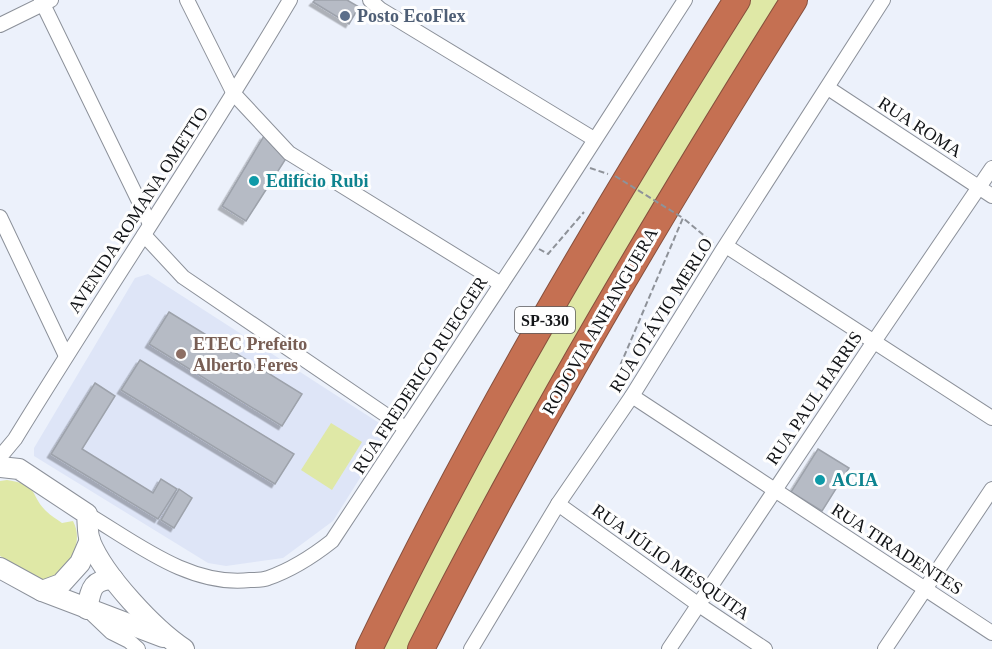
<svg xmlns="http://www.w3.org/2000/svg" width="992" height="649" viewBox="0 0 992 649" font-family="Georgia,serif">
	<defs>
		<filter id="shadow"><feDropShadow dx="-3.5" dy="3.5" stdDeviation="0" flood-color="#0004"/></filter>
	</defs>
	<rect width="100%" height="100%" fill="#ecf1fb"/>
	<path fill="#dee5f7" d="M148,274L390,430L333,521L283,558L226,566L208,563L34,456V448L135,278Z"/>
	<g fill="#dfe8a6">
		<path d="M746,0H785L412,649H377L478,453Z"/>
		<path d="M331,423L362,442L332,490L301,470Z"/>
		<path d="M7,480C40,485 29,494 46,511C51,516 57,519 62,523L73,521C86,545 65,574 43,582L0,556V481Z"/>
	</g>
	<g fill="#b6bbc5" stroke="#9da2ab" stroke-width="1.5" filter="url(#shadow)">
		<path d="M315,0H347L359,7L349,24L313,2Z"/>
		<path d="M264,136L287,157L246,221L222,206Z"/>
		<path d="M169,312L302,394L282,426L149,344Z"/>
		<path d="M140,360L294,454L275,484L121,390Z"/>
		<path d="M95,383L115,396L82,449L153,493L161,479L177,489L158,519L51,454Z"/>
		<path d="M818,449L849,468L822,511L791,492Z"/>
		<path d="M179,489L192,498L174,528L161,520Z"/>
	</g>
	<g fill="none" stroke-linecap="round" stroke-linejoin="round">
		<g stroke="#8c919a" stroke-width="16">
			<g id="street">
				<path d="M41,0L150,224"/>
				<path d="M187,0L234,94L289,153L501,284"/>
				<path d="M370,0L380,9L594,139"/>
				<path d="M0,25L51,0"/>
				<path d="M828,88L992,196"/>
				<path d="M0,217L66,356"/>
				<path d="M144,235L183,277L405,428"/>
				<path d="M726,246L992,418"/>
				<path d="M632,396L992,633"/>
				<path d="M0,457L15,439C105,292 202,149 290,0"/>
				<path d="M558,504L699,605L765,649"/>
				<path d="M87,514C136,543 190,587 250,580C256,580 263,580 268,578C291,570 313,556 332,541L529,242L685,0"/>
				<path d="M90,612L111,632L129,641L138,649"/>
				<path d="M471,649L558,504L632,396L722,251L883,0"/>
				<path d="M669,649L873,343L992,168"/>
				<path d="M885,649L992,489"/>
			</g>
		</g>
		<g stroke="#8c919a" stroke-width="22">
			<g id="secondary">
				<path d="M0,467L19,469L87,514C88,522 87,533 90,541C104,576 154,629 184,649"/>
				<path d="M0,568L42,591L163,637"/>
				<path d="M42,591L61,584L80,563L90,540"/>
				<path d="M87,609C91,590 91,580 113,579"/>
			</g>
		</g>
		<g stroke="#86503d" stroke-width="28">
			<g id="highway">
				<path d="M369,649C477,425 605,210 737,0"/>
				<path d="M421,649C534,426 661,212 794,0"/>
			</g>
		</g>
		<g stroke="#8e9299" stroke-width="2" stroke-dasharray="6 3" stroke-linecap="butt">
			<path d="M590,168L608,174"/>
			<path d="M539,249L548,254L584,212"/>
			<path d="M622,387L614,380L683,218L713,243"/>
		</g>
		<use href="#street" stroke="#fff" stroke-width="14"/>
		<use href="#secondary" stroke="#fff" stroke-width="20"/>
		<use href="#highway" stroke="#c57052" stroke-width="26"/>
		<path stroke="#8e9299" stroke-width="2" stroke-dasharray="6 3" stroke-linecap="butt" d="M615,176L683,218"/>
	</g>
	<circle fill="#5c6f8a" stroke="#fefefe" stroke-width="2" cx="345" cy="16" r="6"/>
	<g fill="#0f9aa8" stroke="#fefefe" stroke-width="2">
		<circle cx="254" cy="181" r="6"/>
		<circle cx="820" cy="480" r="6"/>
	</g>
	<circle fill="#8d6e63" stroke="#fefefe" stroke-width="2" cx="181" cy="354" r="6"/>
	<g text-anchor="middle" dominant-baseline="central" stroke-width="6" stroke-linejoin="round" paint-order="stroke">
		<rect fill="#fefefe" stroke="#595a5c" stroke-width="1.5" x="515" y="307" width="60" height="26" rx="4.5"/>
		<g font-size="16" font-weight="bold" fill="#121417">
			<text x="545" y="320">SP-330</text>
		</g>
		<g font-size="18" font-weight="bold" fill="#4e5e75" stroke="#fefefe" text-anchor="start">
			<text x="357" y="16">Posto EcoFlex</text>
		</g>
		<g font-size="18" fill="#121417" stroke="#fefefe">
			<text transform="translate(920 127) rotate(33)">RUA ROMA</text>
			<text transform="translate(138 210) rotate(-57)">AVENIDA ROMANA OMETTO</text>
			<text transform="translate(661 315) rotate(-58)">RUA OTÁVIO MERLO</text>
			<text transform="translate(600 321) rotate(-60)">RODOVIA ANHANGUERA</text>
			<text transform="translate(420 375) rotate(-57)">RUA FREDERICO RUEGGER</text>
			<text transform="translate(814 398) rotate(-56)">RUA PAUL HARRIS</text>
			<text transform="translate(897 549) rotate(33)">RUA TIRADENTES</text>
			<text transform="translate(671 562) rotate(35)">RUA JÚLIO MESQUITA</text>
		</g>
		<g font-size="18" font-weight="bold" fill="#0d838f" stroke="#fefefe" text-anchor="start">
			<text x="266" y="181">Edifício Rubi</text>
			<text x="832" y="480">ACIA</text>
		</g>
		<g font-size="18" font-weight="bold" fill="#785e54" stroke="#fefefe" text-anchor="start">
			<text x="193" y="344">ETEC Prefeito<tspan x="193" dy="21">Alberto Feres</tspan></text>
		</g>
	</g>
</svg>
